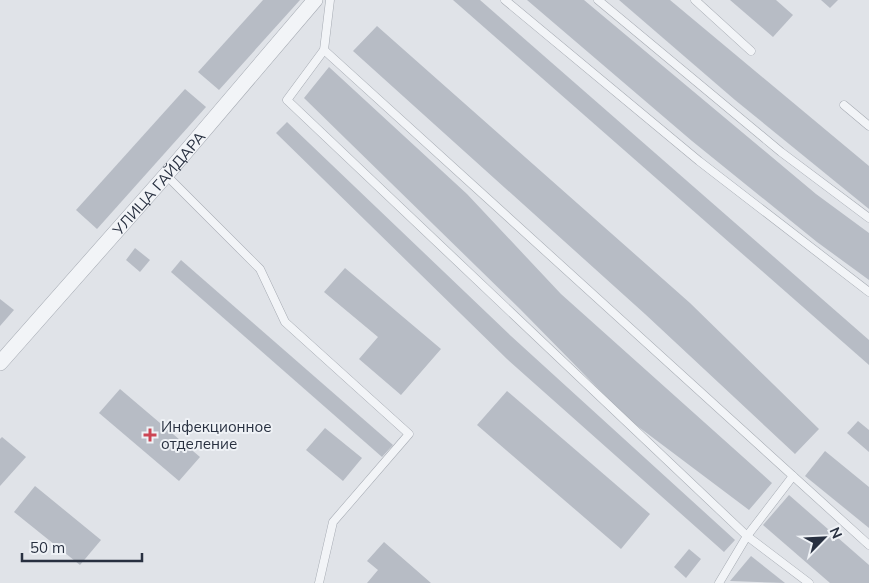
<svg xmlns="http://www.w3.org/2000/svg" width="869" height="583" viewBox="0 0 869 583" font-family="Mulish,sans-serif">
	<rect width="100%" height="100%" fill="#e0e3e8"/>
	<g fill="#b7bcc5">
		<path d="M263,0H300L219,90L198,72Z"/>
		<path d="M453,0H480L869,340V365Z"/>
		<path d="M527,0H584L816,194L869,233V280L817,242L692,141Z"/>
		<path d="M619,0H670L869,166V209L735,100Z"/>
		<path d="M730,0H776L793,15L773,37Z"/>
		<path d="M821,0H838L830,8Z"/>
		<path d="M377,26L690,303L819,429L795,454L645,314L353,51Z"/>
		<path d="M329,67L467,194L561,294L772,483L749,510L628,419L520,309L304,98Z"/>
		<path d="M185,89L206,107L97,229L76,210Z"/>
		<path d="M287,122L511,336L735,540L724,552L507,359L276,133Z"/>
		<path d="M135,248L150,260L140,272L126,260Z"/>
		<path d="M181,260L393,445L382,457L171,272Z"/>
		<path d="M345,268L441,349L401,395L359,359L378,337L324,292Z"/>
		<path d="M0,299L14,310L0,326Z"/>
		<path d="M120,389L200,457L179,481L99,413Z"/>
		<path d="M507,391L650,514L621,549L477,425Z"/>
		<path d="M858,421L869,430V452L847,433Z"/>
		<path d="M325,428L362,458L343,481L306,450Z"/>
		<path d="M2,437L26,457L0,486V439Z"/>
		<path d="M825,451L869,487V528L805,476Z"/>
		<path d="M35,486L101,540L80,565L14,512Z"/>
		<path d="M789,495L869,565V583H830L763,525Z"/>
		<path d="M384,542L431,583H367L378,570L367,561Z"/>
		<path d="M689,549L701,559L686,578L674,567Z"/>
		<path d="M751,556L785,583L730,581Z"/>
	</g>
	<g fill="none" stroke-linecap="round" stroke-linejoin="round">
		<g stroke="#a5aab2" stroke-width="9">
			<g id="lane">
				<path d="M330,0L324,50L287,100L747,536L809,583"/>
				<path d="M505,0L699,161L869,292"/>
				<path d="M598,0L781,152L869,218"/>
				<path d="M695,0L751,51"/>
				<path d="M324,50L869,545"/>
				<path d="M844,105L869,126"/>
				<path d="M166,175L260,269L285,322L409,434L333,522L319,583"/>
				<path d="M719,583L747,536L793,476"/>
			</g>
		</g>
		<g stroke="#a5aab2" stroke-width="16">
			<g id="street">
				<path id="s1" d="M0,363L166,175L315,0"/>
			</g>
		</g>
		<use href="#lane" stroke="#f2f4f7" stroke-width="8"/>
		<use href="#street" stroke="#f2f4f7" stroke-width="15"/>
	</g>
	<path fill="#cc4654" stroke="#eff2f6" stroke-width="2" d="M147.5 427.5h5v5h5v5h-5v5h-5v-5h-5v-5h5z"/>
	<g text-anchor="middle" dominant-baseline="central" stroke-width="4" stroke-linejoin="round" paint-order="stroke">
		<g font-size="15" fill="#283040" stroke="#eff2f6">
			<text stroke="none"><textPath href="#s1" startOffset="240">УЛИЦА ГАЙДАРА</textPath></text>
		</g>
		<g font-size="15" fill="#283040" stroke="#eff2f6" text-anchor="start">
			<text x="161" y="426">Инфекционное<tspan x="161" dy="17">отделение</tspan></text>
		</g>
	</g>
	<g transform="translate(824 538) rotate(66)" stroke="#eff2f6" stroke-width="4" paint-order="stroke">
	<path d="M0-4L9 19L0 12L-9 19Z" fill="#283040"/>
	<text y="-8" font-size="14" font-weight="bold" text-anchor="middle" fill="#283040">N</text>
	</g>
	<path d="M22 553v8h120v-8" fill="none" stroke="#283040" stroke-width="2.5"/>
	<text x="30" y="553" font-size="15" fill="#283040" stroke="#eff2f6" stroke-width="4" paint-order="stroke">50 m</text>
</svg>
